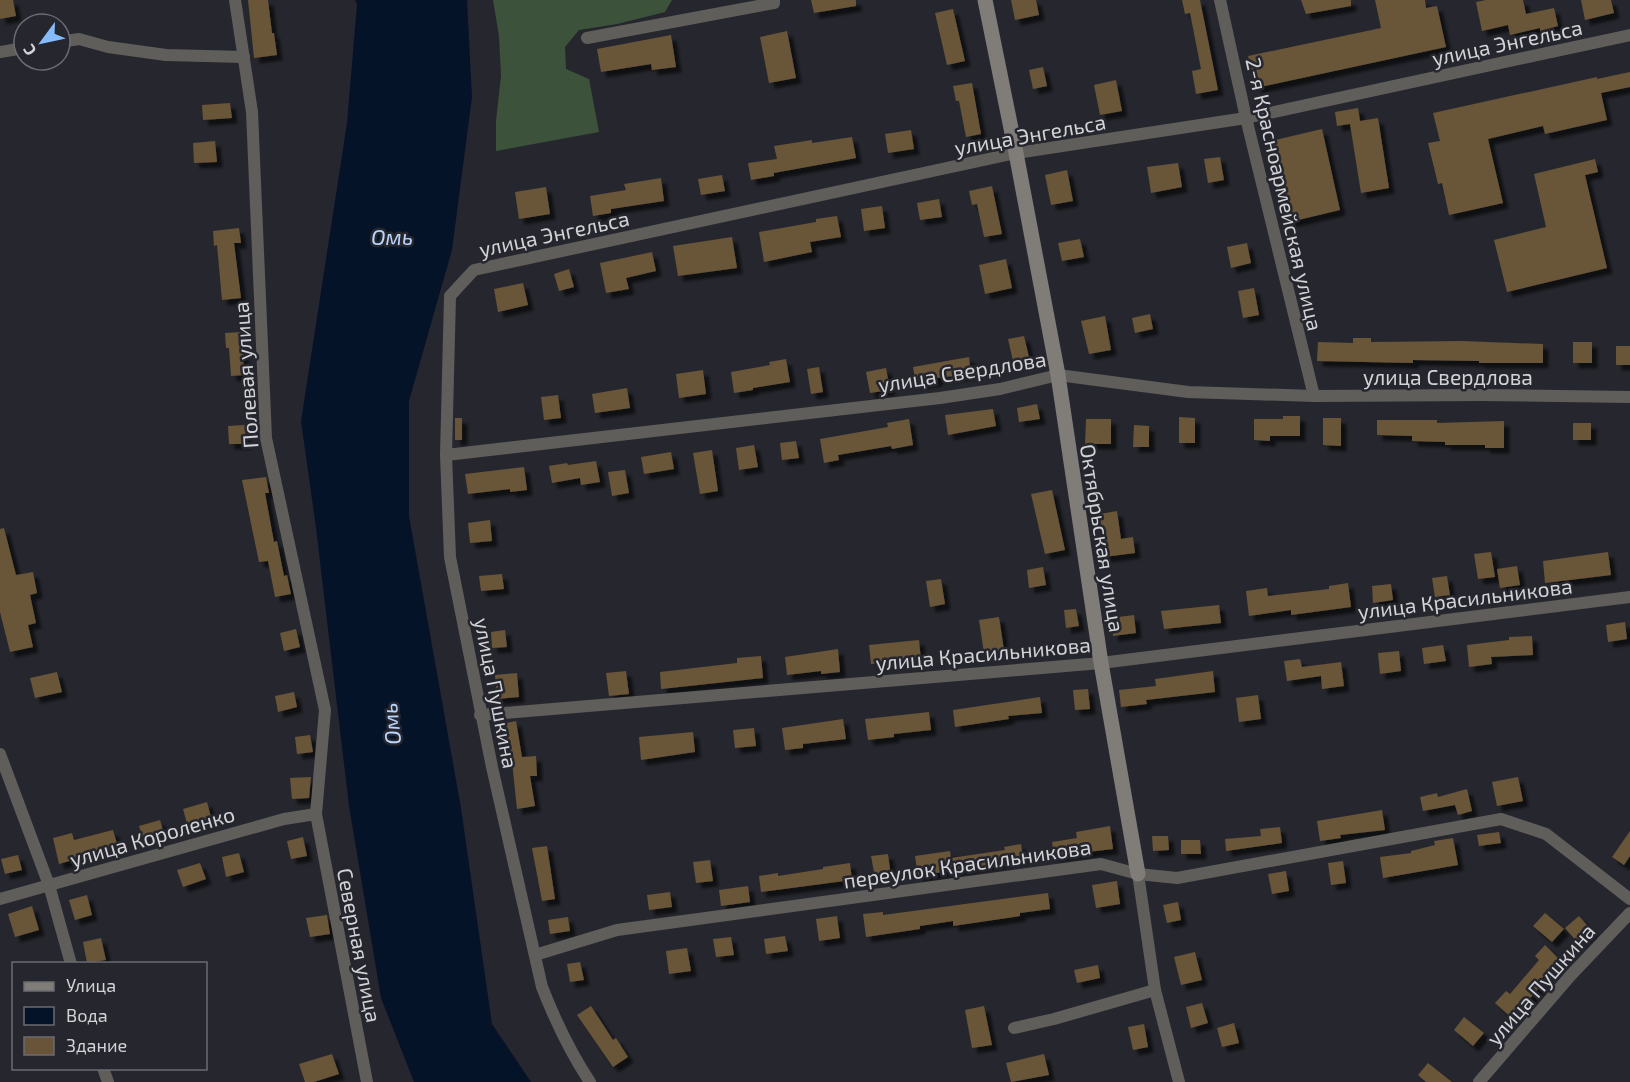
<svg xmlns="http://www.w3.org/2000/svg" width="1630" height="1082" viewBox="0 0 1630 1082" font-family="'Exo 2',sans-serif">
	<defs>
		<filter id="shadow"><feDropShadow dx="5.5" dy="5.5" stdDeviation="1.5" flood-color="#0009"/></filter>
	</defs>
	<rect width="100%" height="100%" fill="#26272e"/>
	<path fill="#3c523a" d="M493,0H672L665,12L617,24L579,30L565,47L566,69L589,79L599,132L496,151V121L501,76L499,36Z"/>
	<path fill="#051329" d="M355,0H467L472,97L452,250L409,401V516L461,808L492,1024L531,1082H414L381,998L349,806L316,528L301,421L347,123L357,4Z"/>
	<g fill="#695439" filter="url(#shadow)">
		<path d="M0,0H13L16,16L0,19Z"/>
		<path d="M248,0H268L272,33H274L277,55L254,58Z"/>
		<path d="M811,0H856V6L814,13Z"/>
		<path d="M1011,0H1036L1039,15L1015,20Z"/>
		<path d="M1182,0H1200L1218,90L1196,94L1192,71L1201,69L1190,13L1185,14Z"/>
		<path d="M1301,0H1351V6L1306,14Z"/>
		<path d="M1375,0H1425L1426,8L1437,6L1446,47L1256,88L1248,56L1381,28Z"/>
		<path d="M1486,0H1523L1526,14L1554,8L1558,26L1540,31V28L1510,35L1508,25L1482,31L1476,2Z"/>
		<path d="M1581,0H1611L1614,13L1585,20Z"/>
		<path d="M953,9L965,61L947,65L935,13Z"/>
		<path d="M787,31L796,78L769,83L760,37Z"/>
		<path d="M671,35L676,67L652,70L651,64L601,72L597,49Z"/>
		<path d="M1043,67L1047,86L1033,89L1029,70Z"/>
		<path d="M1630,72V87L1601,93L1607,120L1545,134L1543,126L1488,139L1503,203L1449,215L1442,183L1438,184L1428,143L1440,141L1433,113L1597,77V79Z"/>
		<path d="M1116,80L1122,111L1100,115L1094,85Z"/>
		<path d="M972,83L981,134L966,137L959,101H956L953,86Z"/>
		<path d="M230,103L232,118L203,120L202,105Z"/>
		<path d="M1358,108L1360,121L1378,118L1389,188L1361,193L1350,124L1337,126L1335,112Z"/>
		<path d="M1322,129L1340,210L1290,222L1271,141Z"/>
		<path d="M911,130L914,149L888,153L885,134Z"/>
		<path d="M852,137L856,158L774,173V176L751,180L748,163L777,159L774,146L812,140V143Z"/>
		<path d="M215,141L217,162L194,163L193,143Z"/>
		<path d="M1220,157L1224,180L1208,183L1204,159Z"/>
		<path d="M1595,159L1598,172L1585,175L1607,268L1507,292L1494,240L1546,227L1534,174Z"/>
		<path d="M1178,163L1182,187L1151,193L1147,167Z"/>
		<path d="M1067,170L1073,201L1051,205L1045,175Z"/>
		<path d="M722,175L725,191L701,195L698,179Z"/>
		<path d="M661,178L664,201L611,209V213L593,216L590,196L626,190L624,184Z"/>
		<path d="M992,186L1002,234L984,237L977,204L972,205L969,191Z"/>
		<path d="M546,187L550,214L519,219L515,192Z"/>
		<path d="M939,199L942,217L920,220L917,203Z"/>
		<path d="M882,206L885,228L864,231L861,209Z"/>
		<path d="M837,216L841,237L810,242L812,252L764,262L759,232L816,222V219Z"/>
		<path d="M239,228L241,243H234L241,298L222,300L217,245L214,246L213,231Z"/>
		<path d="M732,237L737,268L678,276L673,246Z"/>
		<path d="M1080,239L1084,257L1062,261L1058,243Z"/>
		<path d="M1247,243L1251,263L1231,268L1227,247Z"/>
		<path d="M652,252L656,271L626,278L629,289L606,293L600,263Z"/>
		<path d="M1006,259L1012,288L985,294L979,265Z"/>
		<path d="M569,269L574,287L559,291L554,274Z"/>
		<path d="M523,283L528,305L498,312L494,289Z"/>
		<path d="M1254,288L1259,315L1243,318L1238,291Z"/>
		<path d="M1150,314L1153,329L1135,333L1132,318Z"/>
		<path d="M1105,316L1111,350L1089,354L1081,321Z"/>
		<path d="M242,332L244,375L231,376L229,348H226L225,333Z"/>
		<path d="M1024,336L1029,357L1013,361L1008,339Z"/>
		<path d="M1353,338H1371V342L1462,341L1543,344V363H1479V361L1413,360V363L1317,361L1318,342L1353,343Z"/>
		<rect x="1573" y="342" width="19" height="21"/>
		<rect x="1616" y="346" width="14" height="19"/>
		<path d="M969,357L971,374L937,378V381L916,384L913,367Z"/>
		<path d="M786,359L790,382L753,388V390L734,393L731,372L770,365L769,362Z"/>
		<path d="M819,367L823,392L811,394L807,369Z"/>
		<path d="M886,368L890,390L870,393L866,372Z"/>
		<path d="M703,370L706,394L679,398L676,374Z"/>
		<path d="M627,388L630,408L595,413L592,394Z"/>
		<path d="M558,395L561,418L544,420L541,397Z"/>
		<path d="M1037,404L1040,419L1019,422L1017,408Z"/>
		<path d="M993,409L996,426L948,435L945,415Z"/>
		<path d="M1283,416H1300V436H1270V441L1254,440V419H1283Z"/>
		<path d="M1179,417L1195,418V443H1179Z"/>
		<rect x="455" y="418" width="7" height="22"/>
		<path d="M1323,418H1341V446L1323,445Z"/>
		<path d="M909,419L913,445L892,449L891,446L838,455L839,460L824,463L820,439L888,427L887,423Z"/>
		<path d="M1086,419H1111V444H1085Z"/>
		<path d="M1377,420H1437V423L1504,421V448H1485V445H1445V442L1412,441V436L1377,435Z"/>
		<rect x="1573" y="423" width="18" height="17"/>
		<path d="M245,425L246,444H229L228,426Z"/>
		<path d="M1134,425L1149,426V447H1133Z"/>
		<path d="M796,441L799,458L782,460L780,443Z"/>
		<path d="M754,445L758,467L739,470L736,448Z"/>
		<path d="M712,450L718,491L700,494L693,453Z"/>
		<path d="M671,452L674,469L644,474L641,457Z"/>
		<path d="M596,461L600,482L581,485L580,478L552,483L549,466L567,463L568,465Z"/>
		<path d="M524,467L527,490L510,492V489L468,494L465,474Z"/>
		<path d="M625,470L629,493L612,496L608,472Z"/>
		<path d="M266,477L269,493H265L274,542L277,541L284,576L287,575L291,594L275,597L268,561L259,562L242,480Z"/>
		<path d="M1052,490L1065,550L1045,554L1031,494Z"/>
		<path d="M1117,511L1121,539L1133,537L1135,553L1104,557L1100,514Z"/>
		<path d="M490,520L492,541L470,543L468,523Z"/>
		<path d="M4,528L16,575L33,572L37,593L30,595L36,623L28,625L33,647L10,652L0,612V529Z"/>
		<path d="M1491,552L1495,577L1478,579L1474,554Z"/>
		<path d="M1608,552L1611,575L1545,583L1543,561Z"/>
		<path d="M1517,566L1520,585L1500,588L1497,569Z"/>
		<path d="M1043,567L1046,585L1029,588L1027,570Z"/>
		<path d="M502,574L504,589L481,591L479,576Z"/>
		<path d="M1447,576L1450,595L1435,597L1432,578Z"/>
		<path d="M941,579L945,604L930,607L926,581Z"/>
		<path d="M1348,583L1351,607L1291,615V610L1249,616L1246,591L1267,588L1268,596L1329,589V586Z"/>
		<path d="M1391,584L1393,600L1373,603L1372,586Z"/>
		<path d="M1219,605L1221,623L1164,629L1161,611Z"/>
		<path d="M1076,609L1079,626L1066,628L1064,610Z"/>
		<path d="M1134,615L1136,633L1113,636L1111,618Z"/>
		<path d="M999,617L1004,650L984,653L979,620Z"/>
		<path d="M1625,622L1627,639L1608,642L1606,625Z"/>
		<path d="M296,629L300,647L284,651L280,633Z"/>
		<path d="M505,630L507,647L492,648L491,632Z"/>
		<path d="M1532,636L1533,655L1491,657L1492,664L1469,667L1467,645L1509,640V637Z"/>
		<path d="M919,640L921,660L871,664L869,645Z"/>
		<path d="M1443,645L1446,661L1424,664L1422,648Z"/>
		<path d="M838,649L840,672L821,674V671L787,675L785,657Z"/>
		<path d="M1399,651L1401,671L1380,674L1378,653Z"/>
		<path d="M761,656L763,678L661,689L660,672L737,663V658Z"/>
		<path d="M1300,659L1302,667L1341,662L1344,686L1322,689L1321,676L1287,681L1284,661Z"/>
		<path d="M626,671L629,694L609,696L606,673Z"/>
		<path d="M1213,671L1215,692L1146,700L1147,704L1121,707L1119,690L1156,686L1155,679Z"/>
		<path d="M57,672L62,692L35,698L30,678Z"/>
		<path d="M517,673L519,697L497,699L495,675Z"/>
		<path d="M1088,689L1090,709L1075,710L1073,690Z"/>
		<path d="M294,692L297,707L278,712L275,696Z"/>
		<path d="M1258,695L1261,719L1239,722L1236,698Z"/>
		<path d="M1040,697L1042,713L1008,716L1009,719L955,727L953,710Z"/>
		<path d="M929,712L931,730L894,734V737L868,740L865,719Z"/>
		<path d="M843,719L846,739L803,744V748L785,750L782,728Z"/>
		<path d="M516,721L522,757L536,756L537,776H530L535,806L517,809L510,743L505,744L502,724Z"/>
		<path d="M754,728L756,746L735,748L733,730Z"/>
		<path d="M693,732L695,752L641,760L639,737Z"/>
		<path d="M310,735L313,752L297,754L295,737Z"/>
		<path d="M311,777L309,798L292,799L290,778Z"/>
		<path d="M1518,777L1523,801L1497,806L1492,782Z"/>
		<path d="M1467,789L1472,811L1458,815L1455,805L1423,811L1420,797L1437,793L1438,797Z"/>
		<path d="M207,802L212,821L188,827L183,809Z"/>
		<path d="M1382,810L1385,830L1340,835L1341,838L1320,841L1317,821Z"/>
		<path d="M160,820L164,834L143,840L139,826Z"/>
		<path d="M1110,826L1113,849L1054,856L1052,842L1077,838L1076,832Z"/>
		<path d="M1280,827L1282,843L1226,851L1225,839L1261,836L1260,829Z"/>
		<path d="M113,830L118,847L59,864L53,838L72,833L74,840Z"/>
		<path d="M1630,831V856L1624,865L1612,857Z"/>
		<path d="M1499,832L1501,843L1479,846L1477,835Z"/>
		<path d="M1152,836H1168L1169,850L1153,851Z"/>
		<path d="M303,837L307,856L291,859L287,841Z"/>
		<path d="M1453,838L1458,865L1383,878L1380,857L1411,853V851L1435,845L1434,841Z"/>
		<path d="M1181,840H1200L1201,854H1181Z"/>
		<path d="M1021,844L1023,859L918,876L915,856L950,851L951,858L1005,850L1004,847Z"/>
		<path d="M547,846L555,899L542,901L532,848Z"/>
		<path d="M239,853L244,872L226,877L222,857Z"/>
		<path d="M888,854L891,876L875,878L871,856Z"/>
		<path d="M18,855L22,870L5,874L1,859Z"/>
		<path d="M710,860L713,881L696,883L693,862Z"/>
		<path d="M1343,861L1346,883L1331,885L1328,863Z"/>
		<path d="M200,863L206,879L183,887L177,870Z"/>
		<path d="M850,863L852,880L761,892L759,876L778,873V876L823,869V867Z"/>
		<path d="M1286,871L1289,891L1272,894L1268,874Z"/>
		<path d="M1117,881L1120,904L1096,908L1092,885Z"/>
		<path d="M748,886L750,902L721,906L719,890Z"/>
		<path d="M670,892L672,907L649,910L647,895Z"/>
		<path d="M1048,893L1050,909L1020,913V916L953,926V921L920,926V929L866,937L863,914L883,912V915Z"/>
		<path d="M87,895L92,915L75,920L69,900Z"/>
		<path d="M1178,902L1181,920L1167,923L1163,905Z"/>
		<path d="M32,906L39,930L15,937L8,914Z"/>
		<path d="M1545,913L1564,929L1552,942L1533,926Z"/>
		<path d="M327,915L330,934L310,937L306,918Z"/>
		<path d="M837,916L840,938L819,941L816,919Z"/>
		<path d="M1579,916L1592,931L1578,943L1565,928Z"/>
		<path d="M568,917L570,931L550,934L548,920Z"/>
		<path d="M785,936L788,951L766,954L764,939Z"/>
		<path d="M731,937L734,955L716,957L713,939Z"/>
		<path d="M101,938L106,960L87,963L83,942Z"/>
		<path d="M1545,945L1560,960L1539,981L1542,984L1513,1019L1495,1003L1506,991L1510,994L1539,960L1535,956Z"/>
		<path d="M687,948L691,971L669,974L666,951Z"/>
		<path d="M1195,952L1202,980L1181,985L1174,957Z"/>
		<path d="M580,962L584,980L570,982L567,964Z"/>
		<path d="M1098,965L1100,978L1077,983L1074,970Z"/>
		<path d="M1202,1003L1208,1023L1191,1028L1186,1007Z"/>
		<path d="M591,1006L613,1040L616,1038L628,1057L613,1067L577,1015Z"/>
		<path d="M984,1006L992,1045L972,1048L965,1010Z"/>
		<path d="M1464,1017L1484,1033L1473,1046L1454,1030Z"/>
		<path d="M1234,1023L1239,1043L1222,1047L1217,1028Z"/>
		<path d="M1144,1024L1148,1047L1133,1050L1128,1027Z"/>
		<path d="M332,1054L339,1074L314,1082H305L299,1064Z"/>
		<path d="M1044,1054L1049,1075L1011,1082L1006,1063Z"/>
		<path d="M1428,1063L1452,1082H1426L1418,1075Z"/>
	</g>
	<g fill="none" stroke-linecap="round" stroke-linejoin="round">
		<g stroke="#605e5b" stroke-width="12">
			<path d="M235,0L252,112L266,438L325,710L316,814L367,1082"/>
			<path d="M1220,0L1246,118L1314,396"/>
			<path d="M587,38L774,3V0"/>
			<path d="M60,42L79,39L108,47L166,55L244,57"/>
			<path d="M0,52L24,48"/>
			<path d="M446,455L940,398L1000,389L1058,375L1188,392L1314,396L1483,395L1630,397"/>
			<path d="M480,715L1101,663L1630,597"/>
			<path d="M0,754L49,885L71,964"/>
			<path d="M1138,874L1155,990L1179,1082"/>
			<path d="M0,899L284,819L316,814"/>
			<path d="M535,955L617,930L1101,864L1138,874L1177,878L1501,819L1546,834L1630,899"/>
			<path d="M1014,1028L1054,1019L1155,990"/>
			<path d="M103,1068L108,1082"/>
			<path d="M590,1082C570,1052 555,1020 542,987L492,767L450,557L446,455L450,296L474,270L1016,153L1246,118L1630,35"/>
			<path d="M1479,1082L1571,975L1630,913"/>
		</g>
		<path stroke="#807c77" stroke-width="15" d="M985,0L1016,153L1058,375L1101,663L1138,874"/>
	</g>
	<g text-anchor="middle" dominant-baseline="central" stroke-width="5" stroke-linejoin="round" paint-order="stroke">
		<g font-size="21" fill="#d2d2d7" stroke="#26272e">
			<text transform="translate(1507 42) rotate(-12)">улица Энгельса</text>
			<text transform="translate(1030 134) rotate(-10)">улица Энгельса</text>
			<text transform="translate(1285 194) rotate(77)">2-я Красноармейская улица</text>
			<text transform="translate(554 233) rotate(-12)">улица Энгельса</text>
			<text transform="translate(962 371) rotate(-9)">улица Свердлова</text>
			<text transform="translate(245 375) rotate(-94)">Полевая улица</text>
			<text x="1448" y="376">улица Свердлова</text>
			<text transform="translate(1103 538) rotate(81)">Октябрьская улица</text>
			<text transform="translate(1465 598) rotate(-7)">улица Красильникова</text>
			<text transform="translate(983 653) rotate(-5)">улица Красильникова</text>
			<text transform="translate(497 693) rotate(79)">улица Пушкина</text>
			<text transform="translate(152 836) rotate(-16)">улица Короленко</text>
			<text transform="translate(967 863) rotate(-8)">переулок Красильникова</text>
			<text transform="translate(360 945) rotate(79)">Северная улица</text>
			<text transform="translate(1540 984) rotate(-49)">улица Пушкина</text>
		</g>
		<g font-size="22" font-style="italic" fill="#b8d4fc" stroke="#26272e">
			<text x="392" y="236">Омь</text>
			<text transform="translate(390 724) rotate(-96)">Омь</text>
		</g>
	</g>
	<rect x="12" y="962" width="195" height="108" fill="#26272e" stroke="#6b6b72" stroke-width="1.5"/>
	<rect x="24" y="982" width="30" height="9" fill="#807c77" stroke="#6b6b72" stroke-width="1.5"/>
	<text x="66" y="992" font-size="18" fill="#d2d2d7">Улица</text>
	<rect x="24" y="1007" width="30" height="18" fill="#051329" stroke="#6b6b72" stroke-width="1.5"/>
	<text x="66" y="1022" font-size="18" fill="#d2d2d7">Вода</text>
	<rect x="24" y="1037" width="30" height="18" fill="#695439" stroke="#6b6b72" stroke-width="1.5"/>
	<text x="66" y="1052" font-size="18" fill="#d2d2d7">Здание</text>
	<g transform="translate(42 42) rotate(237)"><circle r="28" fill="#26272e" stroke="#6b6b72" stroke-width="1.5"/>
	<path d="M0-4.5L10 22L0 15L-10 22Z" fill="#85bbfb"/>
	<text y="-9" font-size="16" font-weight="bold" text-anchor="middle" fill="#d2d2d7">С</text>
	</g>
</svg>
